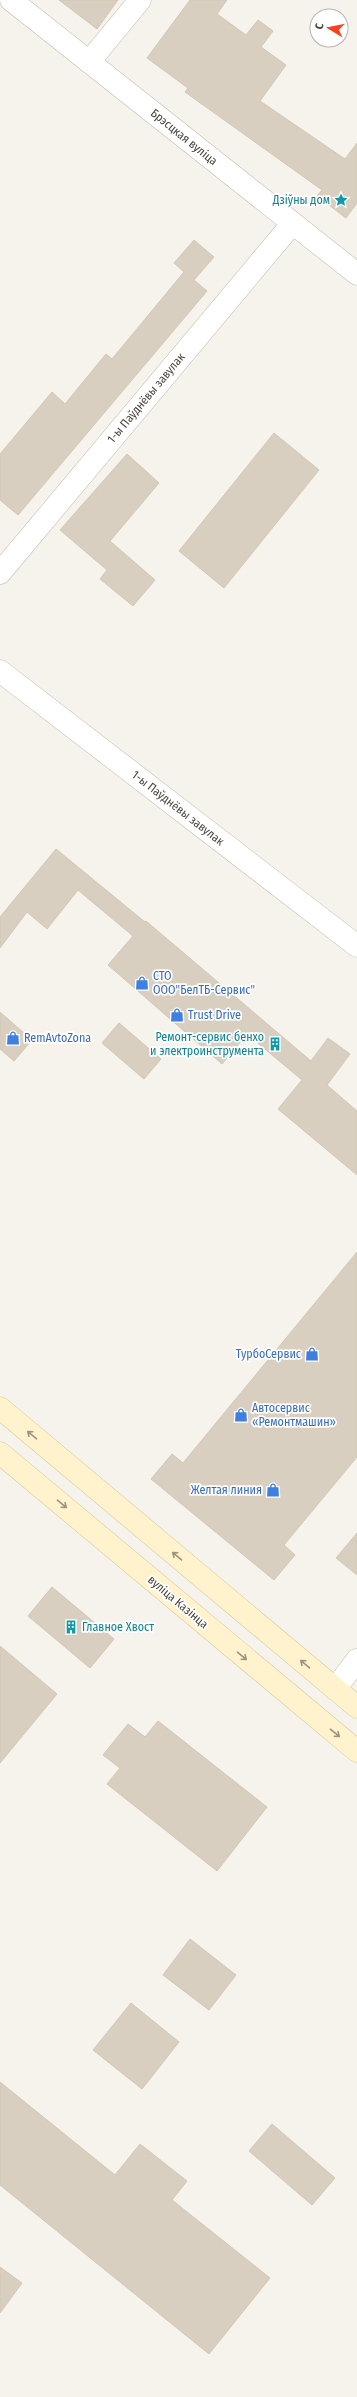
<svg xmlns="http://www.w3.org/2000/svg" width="357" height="2397" viewBox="0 0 357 2397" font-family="'Fira Sans Condensed',sans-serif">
	<rect width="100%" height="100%" fill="#f6f3ec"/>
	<g fill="#d8cfc1" stroke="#d3c7b4">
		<path d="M59,0H118L97,29Z"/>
		<path d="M190,0H227L217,14L246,35L258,20L273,31L261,47L286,65L260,101L345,159L357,143V203L346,218L317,196L322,190L185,92L188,88L147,58Z"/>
		<path d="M194,240L214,257L194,280L207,291L18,515L0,500V454L52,392L65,404L106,354L112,359L184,272L174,263Z"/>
		<path d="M274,433L319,470L224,588L179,551Z"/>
		<path d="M127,454L159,483L110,541L155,580L133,606L100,579L107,570L60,530Z"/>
		<path d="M56,849L145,922L146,921L311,1061L328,1038L350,1054L327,1085L357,1111V1175L278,1109L302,1080L247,1034L222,1064L108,965L133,936L78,890L47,929L27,912L0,948V917Z"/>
		<path d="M0,1012L32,1040L14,1061L0,1049Z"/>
		<path d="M119,1023L161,1059L144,1079L102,1043Z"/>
		<path d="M357,1252V1457L284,1545L295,1555L274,1580L151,1479L172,1454L183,1463Z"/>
		<path d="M357,1533V1575L336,1558Z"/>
		<path d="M52,1587L114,1639L90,1668L28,1616Z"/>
		<path d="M0,1646L57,1694L0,1763Z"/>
		<path d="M158,1721L267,1807L217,1871L107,1784L120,1768L103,1755L128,1724L145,1737Z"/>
		<path d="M190,1939L236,1975L209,2010L163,1975Z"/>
		<path d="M131,2003L179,2042L142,2089L93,2050Z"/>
		<path d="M0,2082L115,2175L140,2144L187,2181L172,2200L270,2278L209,2354L0,2185Z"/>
		<path d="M272,2124L335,2178L312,2205L249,2151Z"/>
		<path d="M0,2267L22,2283L0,2313Z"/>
	</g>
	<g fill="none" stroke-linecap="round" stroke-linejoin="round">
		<g stroke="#c2bbae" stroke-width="23">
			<g id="minor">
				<path d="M89,62L140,0"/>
				<path d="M0,573L292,224"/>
				<path d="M0,671L357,946"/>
			</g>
		</g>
		<g stroke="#c2bbae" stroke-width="23">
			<g id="tertiary">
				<path d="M11,0L357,274"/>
				<path d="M335,1689L357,1660"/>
			</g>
		</g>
		<g stroke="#d6c79b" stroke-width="23">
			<g id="secondary">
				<path d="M0,1408L357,1707"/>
				<path d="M0,1453L357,1751"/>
			</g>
		</g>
		<use href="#minor" stroke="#fff" stroke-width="22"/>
		<use href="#tertiary" stroke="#fff" stroke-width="22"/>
		<use href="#secondary" stroke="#fff3cd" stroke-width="22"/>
	</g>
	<defs><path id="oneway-shaft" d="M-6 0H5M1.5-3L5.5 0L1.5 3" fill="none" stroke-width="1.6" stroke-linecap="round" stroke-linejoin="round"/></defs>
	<g stroke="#9c937c">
		<use href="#oneway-shaft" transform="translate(32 1435) rotate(-140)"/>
		<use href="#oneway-shaft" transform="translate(62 1504) rotate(40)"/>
		<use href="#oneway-shaft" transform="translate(177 1556) rotate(-140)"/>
		<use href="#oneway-shaft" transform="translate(242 1656) rotate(40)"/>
		<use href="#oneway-shaft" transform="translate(305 1664) rotate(-140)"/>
		<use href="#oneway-shaft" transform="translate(335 1733) rotate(39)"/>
	</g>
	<defs>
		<g id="sight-bare" transform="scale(1.08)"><path d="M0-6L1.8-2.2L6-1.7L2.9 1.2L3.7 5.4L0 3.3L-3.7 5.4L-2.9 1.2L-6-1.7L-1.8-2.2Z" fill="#0f9aa8" stroke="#fff" stroke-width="2.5" paint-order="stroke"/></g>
		<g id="shop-bare" transform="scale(1.08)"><path d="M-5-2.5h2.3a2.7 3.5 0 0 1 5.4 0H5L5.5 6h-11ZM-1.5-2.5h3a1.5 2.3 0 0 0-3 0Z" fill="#3f7fe0" stroke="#fff" stroke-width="2.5" paint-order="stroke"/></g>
		<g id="building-bare" transform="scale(1.08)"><path d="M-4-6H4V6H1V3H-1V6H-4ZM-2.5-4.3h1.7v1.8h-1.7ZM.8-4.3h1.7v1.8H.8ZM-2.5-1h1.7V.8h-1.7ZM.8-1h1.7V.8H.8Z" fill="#0f9aa8" stroke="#fff" stroke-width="2.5" paint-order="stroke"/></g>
	</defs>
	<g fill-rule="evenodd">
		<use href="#sight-bare" x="341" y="200"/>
		<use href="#shop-bare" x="142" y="983"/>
		<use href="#shop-bare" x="177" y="1015"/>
		<use href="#shop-bare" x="13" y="1038"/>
		<use href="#building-bare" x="275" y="1044"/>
		<use href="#shop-bare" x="312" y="1354"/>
		<use href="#shop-bare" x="241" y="1415"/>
		<use href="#shop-bare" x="273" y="1490"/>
		<use href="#building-bare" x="71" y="1627"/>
	</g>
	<g text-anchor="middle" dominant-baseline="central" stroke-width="3.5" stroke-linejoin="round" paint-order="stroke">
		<g font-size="12" fill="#4b4439" stroke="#fff">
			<text transform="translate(184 137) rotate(39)">Брэсцкая вуліца</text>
			<text transform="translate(146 398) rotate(-50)">1-ы Паўднёвы завулак</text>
			<text transform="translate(178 808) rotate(38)">1-ы Паўднёвы завулак</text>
			<text transform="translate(178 1602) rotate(40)">вуліца Казінца</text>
		</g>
		<g font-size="12" fill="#0d838f" stroke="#fff" text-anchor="end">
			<text x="330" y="200">Дзіўны дом</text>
			<text x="264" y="1037">Ремонт-сервис бенхо<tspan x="264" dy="14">и электроинструмента</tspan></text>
			<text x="82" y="1627" text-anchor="start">Главное Хвост</text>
		</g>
		<g font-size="12" fill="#366cbe" stroke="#fff" text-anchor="start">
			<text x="153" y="976">СТО<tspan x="153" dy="14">ООО"БелТБ-Сервис"</tspan></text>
			<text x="188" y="1015">Trust Drive</text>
			<text x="24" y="1038">RemAvtoZona</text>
			<text x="301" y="1354" text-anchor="end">ТурбоСервис</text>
			<text x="252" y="1408">Автосервис<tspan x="252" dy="14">«Ремонтмашин»</tspan></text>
			<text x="262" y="1490" text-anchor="end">Желтая линия</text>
		</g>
	</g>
	<g transform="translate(329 28) rotate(280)"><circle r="19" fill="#ffffff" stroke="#b7b4b0"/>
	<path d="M0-3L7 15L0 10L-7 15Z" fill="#fc3f1d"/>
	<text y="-6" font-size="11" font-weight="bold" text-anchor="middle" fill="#4b4439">С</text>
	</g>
</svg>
